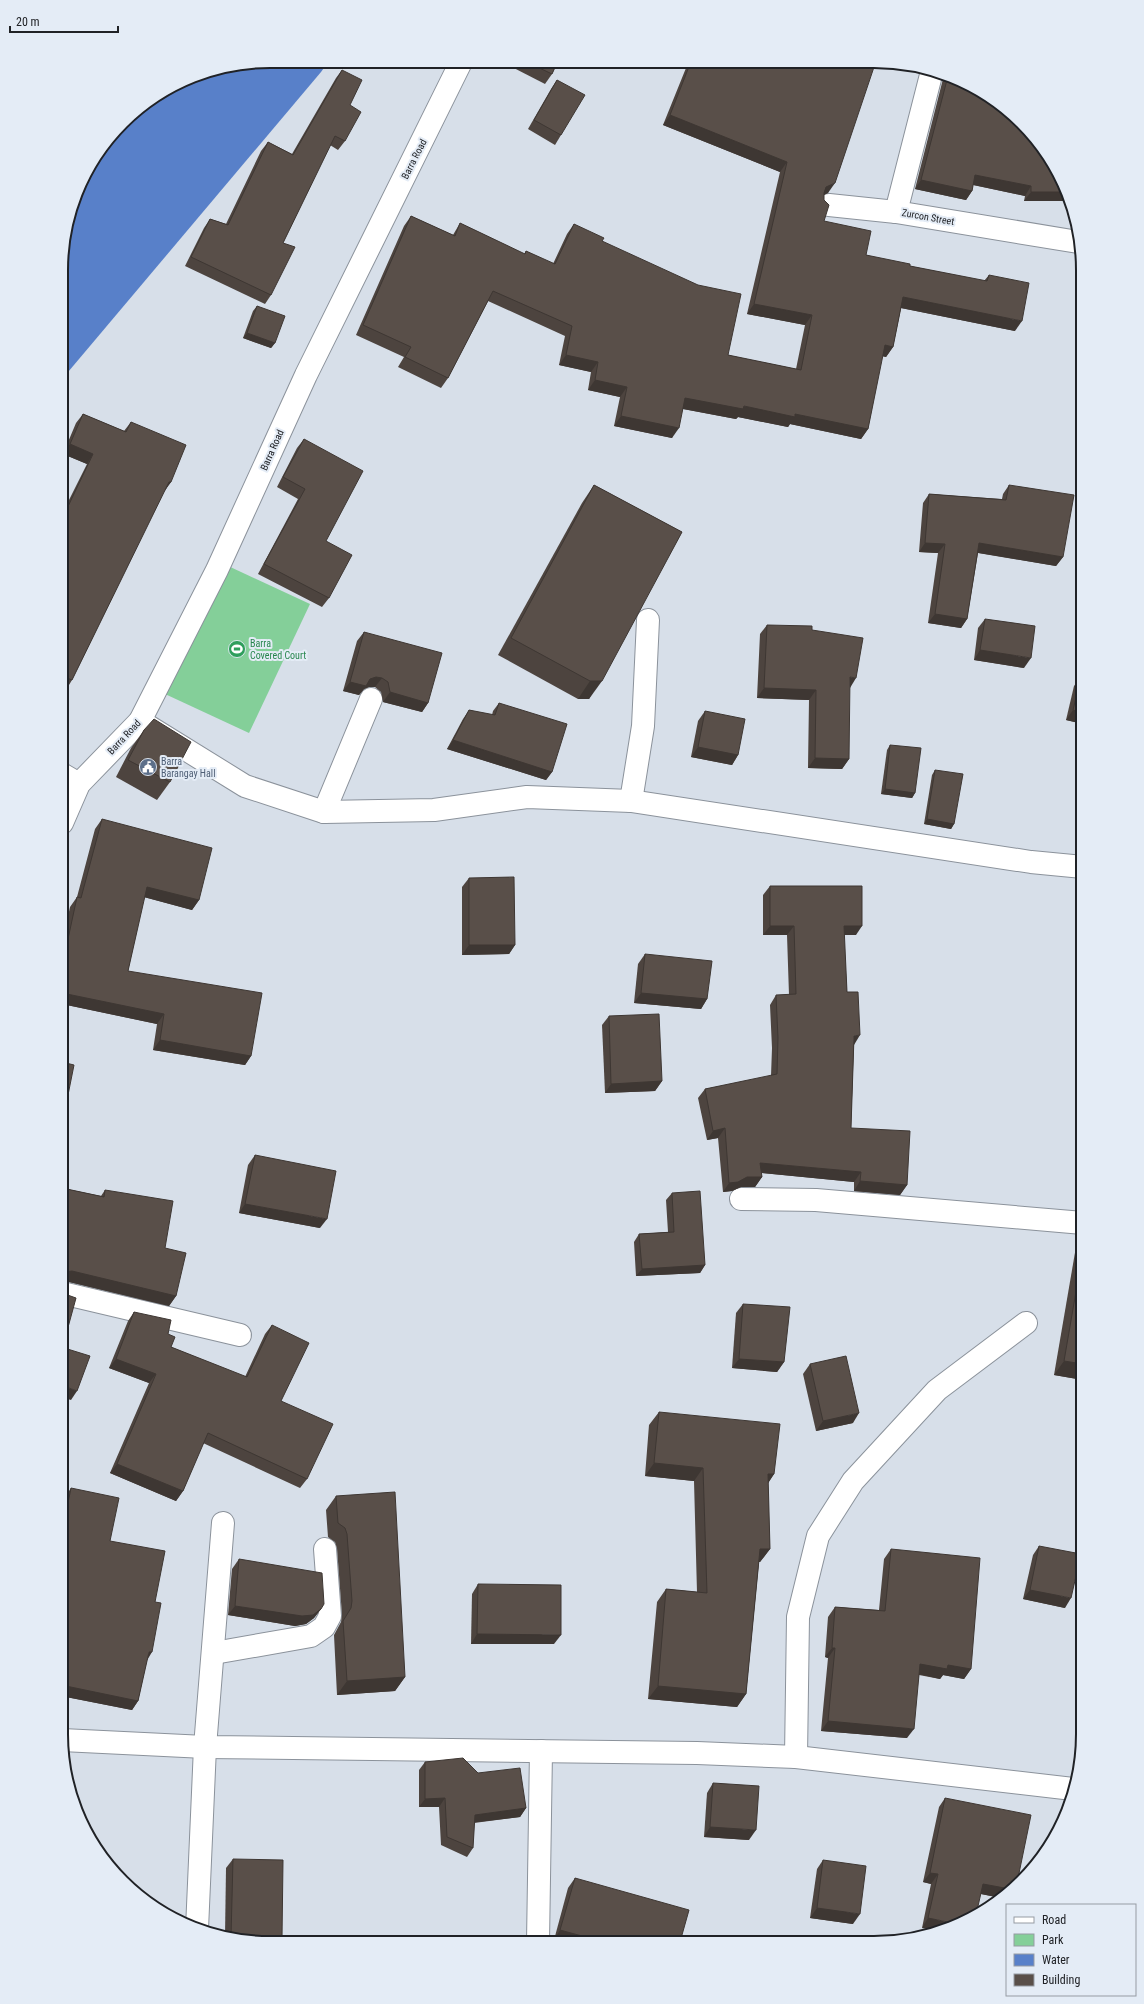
<svg xmlns="http://www.w3.org/2000/svg" width="1144" height="2004" viewBox="0 0 1144 2004" font-family="'Roboto Condensed',sans-serif">
	<rect width="100%" height="100%" fill="#d7dfe9"/>
	<path fill="#84cf99" d="M226,565L310,604L249,733L165,694Z"/>
	<path fill="#5880c9" d="M270,61H329L321,72L63,378V243L83,177L132,113L190,77Z"/>
	<g fill="none" stroke-linecap="round" stroke-linejoin="round">
		<g stroke="#8b929b" stroke-width="24">
			<g id="minor">
				<path d="M829,205L896,212L1078,242"/>
				<path d="M896,212L932,71"/>
				<path d="M140,721L245,786L324,812L434,810L527,797L631,801L1031,862L1083,867"/>
				<path d="M62,774L79,784"/>
				<path d="M631,801L643,726L648,620"/>
				<path d="M324,812L371,699"/>
				<path d="M62,823L79,784L140,721L217,570L306,375L461,62"/>
				<path d="M741,1199L816,1200L1083,1223"/>
				<path d="M62,1293L240,1335"/>
				<path d="M214,1653L311,1636L324,1627L330,1616L325,1549"/>
				<path d="M62,1740L205,1747L697,1753L796,1757L1073,1789"/>
				<path d="M796,1757L798,1617L818,1536L853,1481L937,1390L1026,1323"/>
				<path d="M197,1929L205,1747L223,1523"/>
				<path d="M538,1942L541,1751"/>
			</g>
		</g>
		<use href="#minor" stroke="#fff" stroke-width="22"/>
	</g>
	<g fill="#4d443f">
		<path d="M502,62L557,63L552,74L545,84Z"/>
		<path d="M670,63L868,65L828,193L824,195V221L866,255L910,266L984,281L989,275L1015,331L901,308L893,347L886,357L882,356L868,429L861,439L790,424L788,427L738,417L736,419L683,409L672,438L614,426L620,397L588,390L591,372L559,365L565,336L488,301L448,378L441,388L398,367L404,357L356,335L404,226L411,216L453,235L460,223L524,254L526,251L553,264L567,234L574,224L602,241L728,355L796,369L805,325L747,314L780,172L663,125L686,68Z"/>
		<path d="M342,70L350,105L345,141L338,150L330,145L283,243L271,295L265,304L185,266L204,228L210,219L226,224L261,151L268,142L292,154L336,78Z"/>
		<path d="M944,75L966,82L1071,201H1024L1025,196L973,185L972,191L966,200L915,189Z"/>
		<path d="M557,80L561,135L555,145L528,129L551,89Z"/>
		<path d="M257,306L275,343L271,348L243,338L253,311Z"/>
		<path d="M83,414L124,431L131,422L171,482L164,491L72,680L66,690L62,688V514L87,464L63,454L76,423Z"/>
		<path d="M304,439L326,541L329,598L322,607L258,574L298,499L277,487L297,448Z"/>
		<path d="M594,485L682,532L589,699H578L498,655L582,503Z"/>
		<path d="M1009,485L1063,557L1056,566L978,553L967,619L961,628L928,623L938,553L919,552L923,503L929,494L1002,499L1003,494Z"/>
		<path d="M985,619L1024,668L974,660L978,628Z"/>
		<path d="M767,625L812,630L849,759L842,769L808,768L809,700L757,698L760,634Z"/>
		<path d="M364,632L428,703L422,712L383,702L381,692L375,687H369L364,689L359,695L343,691L357,641Z"/>
		<path d="M1081,677H1083V724L1066,720L1074,686Z"/>
		<path d="M499,703L552,772L546,780L447,749L463,719L469,710L492,715L493,711Z"/>
		<path d="M705,711L738,755L732,765L691,757L698,721Z"/>
		<path d="M144,730L170,782L157,800L116,777L131,748Z"/>
		<path d="M890,745L915,793L912,798L881,794L887,750Z"/>
		<path d="M935,770L954,824L951,829L924,824L932,775Z"/>
		<path d="M102,819L199,900L192,910L144,897L128,971L251,1056L245,1065L153,1050L157,1024L62,1004V945L70,907L77,897L95,829Z"/>
		<path d="M469,878L515,945L509,954L462,955V887Z"/>
		<path d="M770,886L856,935H844L847,992L854,1044L851,1128L907,1185L900,1195L854,1191V1182L761,1173L762,1177L755,1187H741L732,1191L723,1192L718,1138L707,1140L698,1098L705,1089L771,1076L772,1048L770,1005L776,995H789L787,935H763V895Z"/>
		<path d="M645,954L707,999L701,1009L634,1003L638,964Z"/>
		<path d="M609,1016L662,1081L655,1091L605,1093L602,1025Z"/>
		<path d="M255,1155L320,1228L239,1213L248,1165Z"/>
		<path d="M62,1188L101,1196L105,1190L165,1248L176,1296L169,1306L65,1281H62Z"/>
		<path d="M672,1193L705,1265L700,1273L636,1276L634,1242L639,1234L668,1232L666,1200Z"/>
		<path d="M1083,1228V1380L1054,1375L1078,1235Z"/>
		<path d="M743,1304L784,1362L777,1372L732,1368L736,1313Z"/>
		<path d="M134,1312L168,1334L171,1347L245,1377L265,1334L272,1325L281,1401L307,1479L300,1488L203,1443L183,1491L176,1501L110,1473L149,1383L109,1368L128,1321Z"/>
		<path d="M810,1364L853,1423L816,1431L803,1374Z"/>
		<path d="M659,1412L774,1474L768,1483L770,1549L760,1562H759L746,1694L737,1707L648,1699L657,1602L666,1589L697,1592L694,1481L645,1476L649,1425Z"/>
		<path d="M71,1488L155,1602L147,1660L138,1701L132,1710L61,1696V1514L65,1497Z"/>
		<path d="M336,1496L405,1677L395,1691L337,1695L334,1635L341,1622L342,1615L337,1548L335,1542L328,1537L326,1510Z"/>
		<path d="M1039,1546L1065,1608L1023,1599L1033,1555Z"/>
		<path d="M891,1549L971,1669L964,1679L943,1675L940,1679L919,1675L907,1738L821,1731L828,1658L825,1657L828,1617L835,1607L879,1610L884,1559Z"/>
		<path d="M239,1559L321,1609L314,1618L306,1624L295,1626L228,1615L232,1569Z"/>
		<path d="M478,1584L554,1644H471L472,1594Z"/>
		<path d="M425,1762L478,1773L526,1808L520,1817L474,1823L473,1848L467,1857L441,1845L439,1807H419V1770Z"/>
		<path d="M713,1783L749,1840L704,1837L707,1793Z"/>
		<path d="M945,1798L1017,1883L1001,1898L981,1894L922,1928L931,1884L923,1882L939,1807Z"/>
		<path d="M233,1859L282,1938L280,1941H242L225,1936L226,1868Z"/>
		<path d="M823,1860L853,1924L810,1918L817,1869Z"/>
		<path d="M575,1878L680,1942L554,1940L568,1888Z"/>
	</g>
	<g fill="#3e3733">
		<path d="M670,63L689,64L686,68Z"/>
		<path d="M670,115L787,162L780,172L663,125Z"/>
		<path d="M975,175L1031,186L1025,196L969,184Z"/>
		<path d="M921,180L972,191L966,200L915,189Z"/>
		<path d="M835,183L828,193L819,197L826,187Z"/>
		<path d="M1031,192H1067L1071,201H1024Z"/>
		<path d="M903,297L1022,321L1015,331L896,307Z"/>
		<path d="M754,304L812,315L805,325L747,314Z"/>
		<path d="M247,333L275,343L271,348L243,338Z"/>
		<path d="M885,345L893,347L886,357L878,355Z"/>
		<path d="M566,355L598,362L591,372L559,365Z"/>
		<path d="M595,380L627,387L620,397L588,390Z"/>
		<path d="M685,398L795,414L868,429L861,439L790,424L788,427L738,417L736,419L678,408Z"/>
		<path d="M621,416L679,428L672,438L614,426Z"/>
		<path d="M70,444L93,454L87,464L63,454Z"/>
		<path d="M169,482H171L164,492Z"/>
		<path d="M925,543L945,544L938,553L919,552Z"/>
		<path d="M979,543L1063,557L1056,566L973,552Z"/>
		<path d="M935,614L967,619L961,628L928,623Z"/>
		<path d="M980,650L1031,658L1024,668L974,660Z"/>
		<path d="M376,677L382,678L375,687H369L364,689L359,695L343,691L350,682L370,679Z"/>
		<path d="M850,677L856,678L850,688Z"/>
		<path d="M590,681H602L589,699H578Z"/>
		<path d="M764,688L816,690L809,700L757,698Z"/>
		<path d="M390,692L428,703L422,712L383,702Z"/>
		<path d="M1073,710L1083,713V724L1066,720Z"/>
		<path d="M453,740L552,772L546,780L447,749Z"/>
		<path d="M698,747L738,755L732,765L691,757Z"/>
		<path d="M815,758L849,759L842,769L808,768Z"/>
		<path d="M885,789L915,793L912,798L881,794Z"/>
		<path d="M927,819L954,824L951,829L924,824Z"/>
		<path d="M147,887L199,900L192,910L140,896Z"/>
		<path d="M770,926H794L787,935H763Z"/>
		<path d="M844,926H862L856,935H837Z"/>
		<path d="M469,945H515L509,954L462,955Z"/>
		<path d="M62,993L164,1014L157,1024L62,1004Z"/>
		<path d="M641,993L707,999L701,1009L634,1003Z"/>
		<path d="M860,1035L854,1045V1036Z"/>
		<path d="M160,1040L251,1056L245,1065L153,1050Z"/>
		<path d="M662,1081L655,1091L605,1093L611,1084Z"/>
		<path d="M725,1128L718,1138L707,1140L713,1131Z"/>
		<path d="M760,1163L861,1172L854,1182L753,1172Z"/>
		<path d="M747,1177H762L755,1187H741L732,1191L723,1192L729,1183Z"/>
		<path d="M860,1181L907,1185L900,1195L854,1191Z"/>
		<path d="M245,1204L327,1219L320,1228L239,1213Z"/>
		<path d="M705,1265L700,1273L636,1276L642,1269Z"/>
		<path d="M72,1271L176,1296L169,1306L65,1281H62V1274L65,1272Z"/>
		<path d="M61,1341L64,1342L61,1346Z"/>
		<path d="M116,1359L156,1374L149,1383L109,1368Z"/>
		<path d="M739,1359L784,1362L777,1372L732,1368Z"/>
		<path d="M1064,1361L1083,1364V1380L1054,1375Z"/>
		<path d="M61,1385L77,1391L71,1400L61,1397Z"/>
		<path d="M859,1413L853,1423L816,1431L823,1421Z"/>
		<path d="M654,1463L703,1468L694,1481L645,1476Z"/>
		<path d="M117,1464L183,1491L176,1501L110,1473Z"/>
		<path d="M768,1474H774L765,1488Z"/>
		<path d="M760,1549H770L760,1562H751Z"/>
		<path d="M1030,1590L1071,1598L1065,1608L1023,1599Z"/>
		<path d="M235,1606L321,1609L314,1618L306,1624L295,1626L228,1615Z"/>
		<path d="M477,1634L561,1635L554,1644H471Z"/>
		<path d="M832,1648H835L828,1658L825,1657Z"/>
		<path d="M149,1652H152L146,1662Z"/>
		<path d="M920,1664L948,1665L971,1669L964,1679L943,1675L940,1679L914,1673Z"/>
		<path d="M405,1677L395,1691L337,1695L347,1681Z"/>
		<path d="M61,1685L138,1701L132,1710L61,1696Z"/>
		<path d="M658,1686L746,1694L737,1707L648,1699Z"/>
		<path d="M828,1721L914,1729L907,1738L821,1731Z"/>
		<path d="M445,1798L439,1807H419L425,1799Z"/>
		<path d="M526,1808L520,1817L469,1823L475,1815Z"/>
		<path d="M710,1827L756,1830L749,1840L704,1837Z"/>
		<path d="M930,1873L938,1874L931,1884L923,1882Z"/>
		<path d="M983,1884L1010,1889L1001,1898L976,1893Z"/>
		<path d="M817,1908L860,1914L853,1924L810,1918Z"/>
		<path d="M928,1918L958,1924L942,1932L922,1928Z"/>
		<path d="M560,1930L604,1942H562L554,1940Z"/>
		<path d="M231,1937L282,1938L280,1941H242L231,1938Z"/>
	</g>
	<g fill="#594f49" stroke="#3e3733">
		<path d="M529,63H557L552,74Z"/>
		<path d="M690,64L868,65L874,67L835,183L826,187L824,193V200L829,205L824,221L871,231L866,255L910,264V266L987,281L989,275L1029,283L1022,321L903,297L893,347L885,345L868,429L795,414V417L744,406L743,409L685,398L679,428L621,416L627,387L595,380L598,362L566,355L572,326L493,291L448,378L405,357L411,347L363,325L411,216L455,236L460,223L525,254L526,251L555,264L574,224L604,238L602,241L698,285L741,294L728,355L801,370L812,315L754,304L787,162L670,115Z"/>
		<path d="M342,70L362,80L350,105L361,112L345,141L335,136L283,243L295,247L271,295L191,257L210,219L228,225L268,142L293,155Z"/>
		<path d="M948,76L966,82L1012,113L1048,154L1067,192H1031V186L975,175L972,191L921,180Z"/>
		<path d="M557,80L585,95L561,135L534,120Z"/>
		<path d="M257,306L285,316L275,343L247,333Z"/>
		<path d="M83,414L126,432L131,422L186,445L171,482H169L72,680L62,676V519L93,454L70,444Z"/>
		<path d="M304,439L363,471L326,541L352,555L329,598L264,564L305,489L283,477Z"/>
		<path d="M594,485L682,532L602,681H590L511,638Z"/>
		<path d="M1009,485L1074,495L1063,557L979,543L967,619L935,614L945,544L925,543L929,494L1006,500Z"/>
		<path d="M985,619L1035,626L1031,658L980,650Z"/>
		<path d="M767,625L812,626V630L863,638L856,678L850,677L849,759L815,758L816,690L764,688Z"/>
		<path d="M364,632L442,653L428,703L390,692L388,682L382,678L376,677L370,679L366,686L350,682Z"/>
		<path d="M1081,677H1083V713L1073,710Z"/>
		<path d="M499,703L567,724L552,772L453,740L469,710L495,715Z"/>
		<path d="M705,711L745,719L738,755L698,747Z"/>
		<path d="M154,719L191,742L170,782L128,760L144,730Z"/>
		<path d="M890,745L921,748L915,793L885,789Z"/>
		<path d="M935,770L963,774L954,824L927,819Z"/>
		<path d="M102,819L212,848L199,900L147,887L128,971L262,993L251,1056L160,1040L164,1014L62,993V967L77,897L81,898Z"/>
		<path d="M514,877L515,945H469V878Z"/>
		<path d="M770,886H862V926H844L847,992H858L860,1035L854,1036L851,1128L910,1131L907,1185L860,1181L861,1172L760,1163L762,1177H747L738,1182L729,1183L725,1128L713,1131L705,1089L777,1074L778,1038L776,995L796,994L794,926H770Z"/>
		<path d="M645,954L712,961L707,999L641,993Z"/>
		<path d="M659,1014L662,1081L611,1084L609,1016Z"/>
		<path d="M62,1062L74,1065L62,1125Z"/>
		<path d="M255,1155L336,1171L327,1219L245,1204Z"/>
		<path d="M62,1188L104,1197L105,1190L173,1201L165,1248L186,1253L176,1296L72,1271L65,1272L62,1274Z"/>
		<path d="M700,1191L705,1265L642,1269L639,1234L674,1232L672,1193Z"/>
		<path d="M1083,1251V1364L1064,1361Z"/>
		<path d="M62,1293L76,1298L64,1342L61,1341Z"/>
		<path d="M743,1304L790,1307L784,1362L739,1359Z"/>
		<path d="M134,1312L171,1320L168,1334L175,1337L171,1347L247,1377L272,1325L309,1343L281,1401L333,1424L307,1479L208,1433L183,1491L117,1464L156,1374L116,1359Z"/>
		<path d="M61,1347L90,1356L77,1391L61,1385Z"/>
		<path d="M846,1356L859,1413L823,1421L810,1364Z"/>
		<path d="M659,1412L780,1424L774,1474H768L770,1549H760L746,1694L658,1686L666,1589L707,1593L703,1468L654,1463Z"/>
		<path d="M71,1488L119,1498L110,1541L165,1551L155,1602L161,1603L152,1652H149L138,1701L61,1685V1538Z"/>
		<path d="M395,1492L405,1677L347,1681L343,1621L351,1608L352,1601L347,1534L345,1528L338,1523L336,1496Z"/>
		<path d="M1039,1546L1081,1554L1071,1598L1030,1590Z"/>
		<path d="M891,1549L980,1558L971,1669L948,1665L947,1669L920,1664L914,1729L828,1721L835,1648H832L835,1607L885,1611Z"/>
		<path d="M239,1559L322,1573L324,1604L321,1609L313,1615L302,1616L235,1606Z"/>
		<path d="M478,1584L561,1585V1635L477,1634Z"/>
		<path d="M463,1758L478,1773L520,1768L526,1808L475,1815L473,1848L447,1837L445,1798L425,1799V1762Z"/>
		<path d="M713,1783L759,1786L756,1830L710,1827Z"/>
		<path d="M945,1798L1031,1815L1017,1883L1010,1889L983,1884L976,1915L958,1924L928,1918L938,1874L930,1873Z"/>
		<path d="M233,1859L283,1860L282,1938L231,1937Z"/>
		<path d="M823,1860L866,1866L860,1914L817,1908Z"/>
		<path d="M575,1878L689,1910L680,1942H604L560,1930Z"/>
	</g>
	<defs>
		<g id="stadium-disc" transform="scale(0.9)"><circle r="9.5" fill="#2e9e5b" stroke="#e4ecf6"/><path d="M0-5a6.5 5 0 1 0 0 10a6.5 5 0 1 0 0-10ZM-3.5-1.8h7v3.6h-7Z" fill="#fff"/></g>
		<g id="civic-disc" transform="scale(0.9)"><circle r="9.5" fill="#5c6f8a" stroke="#e4ecf6"/><path d="M-.6-6.5H3V-4.5H.6V-3L4-1V1h2V6H-6V1h2V-1L-.6-3ZM-1.2 2.5V6h2.4V2.5Z" fill="#fff"/></g>
	</defs>
	<g fill-rule="evenodd">
		<use href="#stadium-disc" x="237" y="649"/>
		<use href="#civic-disc" x="148" y="767"/>
	</g>
	<g text-anchor="middle" dominant-baseline="central" stroke-width="4" stroke-linejoin="round" paint-order="stroke">
		<g font-size="10" fill="#202226" stroke="#e4ecf6">
			<text transform="translate(414 159) rotate(-63)">Barra Road</text>
			<text transform="translate(928 217) rotate(10)">Zurcon Street</text>
			<text transform="translate(272 450) rotate(-66)">Barra Road</text>
			<text transform="translate(124 737) rotate(-47)">Barra Road</text>
		</g>
		<g font-size="10" fill="#27864d" stroke="#e4ecf6" text-anchor="start">
			<text x="250" y="643">Barra<tspan x="250" dy="12">Covered Court</tspan></text>
		</g>
		<g font-size="10" fill="#4e5e75" stroke="#e4ecf6" text-anchor="start">
			<text x="161" y="761">Barra<tspan x="161" dy="12">Barangay Hall</tspan></text>
		</g>
	</g>
	<path d="M0 0H1144V2004H0ZM270 68H874A202 202 0 0 1 1076 270V1734A202 202 0 0 1 874 1936H270A202 202 0 0 1 68 1734V270A202 202 0 0 1 270 68Z" fill="#e4ecf6" fill-rule="evenodd"/>
	<path fill="none" stroke="#202226" stroke-width="2" d="M270 68H874A202 202 0 0 1 1076 270V1734A202 202 0 0 1 874 1936H270A202 202 0 0 1 68 1734V270A202 202 0 0 1 270 68Z"/>
	<rect x="1006" y="1904" width="130" height="92" fill="#e4ecf6" stroke="#969ba3"/>
	<rect x="1014" y="1917" width="20" height="6" fill="#ffffff" stroke="#969ba3"/>
	<text x="1042" y="1924" font-size="12" fill="#202226">Road</text>
	<rect x="1014" y="1934" width="20" height="12" fill="#84cf99" stroke="#969ba3"/>
	<text x="1042" y="1944" font-size="12" fill="#202226">Park</text>
	<rect x="1014" y="1954" width="20" height="12" fill="#5880c9" stroke="#969ba3"/>
	<text x="1042" y="1964" font-size="12" fill="#202226">Water</text>
	<rect x="1014" y="1974" width="20" height="12" fill="#594f49" stroke="#969ba3"/>
	<text x="1042" y="1984" font-size="12" fill="#202226">Building</text>
	<path d="M10 26v6h108v-6" fill="none" stroke="#202226" stroke-width="2"/>
	<text x="16" y="26" font-size="12" fill="#202226" stroke="#e4ecf6" stroke-width="3" paint-order="stroke">20 m</text>
</svg>
